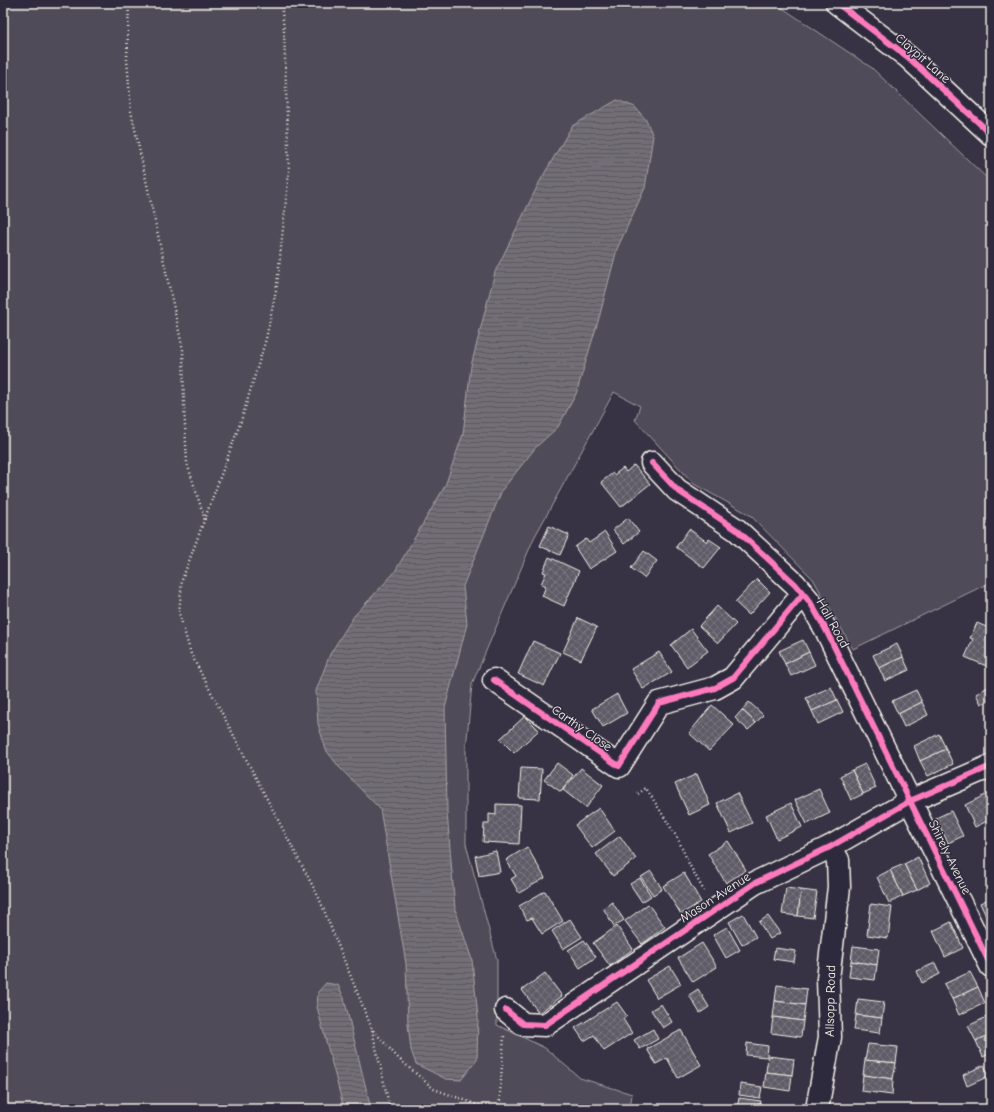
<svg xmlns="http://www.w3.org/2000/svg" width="994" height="1112" viewBox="0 0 994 1112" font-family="'Comic Neue',sans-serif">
	<defs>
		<pattern id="water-rules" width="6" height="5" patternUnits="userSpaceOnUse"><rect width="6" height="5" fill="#726e77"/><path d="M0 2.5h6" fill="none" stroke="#5b595c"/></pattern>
		<pattern id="building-cross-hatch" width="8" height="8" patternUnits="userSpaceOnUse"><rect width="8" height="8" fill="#5f5c67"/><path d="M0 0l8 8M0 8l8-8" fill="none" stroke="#77747d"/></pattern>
	</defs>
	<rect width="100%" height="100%" fill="#373244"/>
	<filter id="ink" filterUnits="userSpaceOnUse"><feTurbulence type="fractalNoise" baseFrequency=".025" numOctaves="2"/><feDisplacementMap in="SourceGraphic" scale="8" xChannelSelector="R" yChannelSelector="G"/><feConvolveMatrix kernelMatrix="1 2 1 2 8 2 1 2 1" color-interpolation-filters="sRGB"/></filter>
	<g filter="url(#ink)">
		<path fill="#504b59" stroke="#a29ea0" d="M3,3H775L872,68L991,182V582L853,649L813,579L750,515L694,484L635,420L640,406L614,392L534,538L472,684L466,749V844L497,960V1025L545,1048L580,1078L632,1094L630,1109H3Z"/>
		<g fill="url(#water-rules)" stroke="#a6a2a4">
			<path d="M617,100L635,107L646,120L653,136L645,188L617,249L599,318L576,394L558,427L536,447L502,490L463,586L467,624L445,708L447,812L455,909L472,960L478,1017L477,1060L461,1080L446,1079L416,1064L411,1050L408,1024L406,964L380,809L339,767L326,750L318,724L316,691L330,654L354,616L394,573L445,486L463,434L471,366L495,272L540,181L572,126Z"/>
			<path d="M326,983L338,985L344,998L371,1109H344L317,1007L318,992Z"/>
		</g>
		<g fill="url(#building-cross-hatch)" stroke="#f4f1e8">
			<path d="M634,465L650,484L621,507L601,482L613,473L614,475L623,468L626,472Z"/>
			<path d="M628,518L639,532L624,544L613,530Z"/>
			<path d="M549,526L569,535L560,555L540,546Z"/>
			<path d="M689,529L707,542L709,539L721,547L704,568L676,547Z"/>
			<path d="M605,532L617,551L589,569L575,547L586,539L589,543Z"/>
			<path d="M644,551L657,561L644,578L631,568Z"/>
			<path d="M549,557L579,571L564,606L542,596L546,586L541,584L546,573L543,572Z"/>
			<path d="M757,579L770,592L749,615L735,602Z"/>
			<path d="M717,606L736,624L718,643L699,626Z"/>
			<path d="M578,618L597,627L581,660L563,652Z"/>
			<path d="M977,623L991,629V668L965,657L973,639L970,638Z"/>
			<path d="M691,629L708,651L687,667L671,645Z"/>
			<path d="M803,640L809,652L785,664L779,651Z"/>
			<path d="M533,641L560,653L544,686L518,674Z"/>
			<path d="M897,644L903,657L879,668L873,655Z"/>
			<path d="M659,652L672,672L643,689L631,669Z"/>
			<path d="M809,652L815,665L791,676L785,664Z"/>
			<path d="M903,657L909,670L885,681L879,668Z"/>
			<path d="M991,685V699L981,704L976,694Z"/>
			<path d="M831,687L837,700L812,711L806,698Z"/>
			<path d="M916,690L922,702L898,714L892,701Z"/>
			<path d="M617,694L627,713L603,727L592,709Z"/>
			<path d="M837,700L843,712L818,724L812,711Z"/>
			<path d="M749,702L763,715L756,723L742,710Z"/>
			<path d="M922,702L928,715L904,727L898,714Z"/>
			<path d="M712,705L734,725L709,751L689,733Z"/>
			<path d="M742,710L756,723L748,730L735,718Z"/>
			<path d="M525,716L539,730L514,753L500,739Z"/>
			<path d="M939,734L946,749L920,761L914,746Z"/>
			<path d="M946,749L953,764L928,776L920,761Z"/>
			<path d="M557,763L573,775L561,792L544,780Z"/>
			<path d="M865,764L876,788L863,794L852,770Z"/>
			<path d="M521,768L542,769L540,799L519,798Z"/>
			<path d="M581,768L603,785L586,808L563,790Z"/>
			<path d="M852,770L863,794L851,800L840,776Z"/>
			<path d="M697,774L710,805L689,815L675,784Z"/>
			<path d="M819,789L830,813L807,824L795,800Z"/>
			<path d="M737,793L752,823L731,833L717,803Z"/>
			<path d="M987,794L991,802V819L975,827L965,805Z"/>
			<path d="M791,803L802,827L777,839L766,815Z"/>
			<path d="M496,804L521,805L519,844L483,842L484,824H489V814L496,815Z"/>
			<path d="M599,808L615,831L592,848L575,825Z"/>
			<path d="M951,811L963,836L948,843L936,818Z"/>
			<path d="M620,836L636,859L613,876L596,854Z"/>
			<path d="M728,841L746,870L726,883L708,854Z"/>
			<path d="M527,847L545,878L519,893L511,879L516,876L506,860Z"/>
			<path d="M496,851L500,872L479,876L475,856Z"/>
			<path d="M918,857L930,883L917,890L904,864Z"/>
			<path d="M904,864L917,890L903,896L890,870Z"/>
			<path d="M890,870L903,896L889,903L877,877Z"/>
			<path d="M651,871L662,889L653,895L641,877Z"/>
			<path d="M684,873L701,902L681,914L663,886Z"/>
			<path d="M640,878L651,896L642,902L630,884Z"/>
			<path d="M786,888L801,890L798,916L782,914Z"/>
			<path d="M801,890L817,892L813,918L798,916Z"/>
			<path d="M545,891L563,921L542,934L532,918L527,920L519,906Z"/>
			<path d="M991,898V927L980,903Z"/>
			<path d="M612,902L624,920L614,926L603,908Z"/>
			<path d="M648,904L665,927L642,944L625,921Z"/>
			<path d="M871,904L892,907L888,938L867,935Z"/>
			<path d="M743,914L756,937L742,945L729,922Z"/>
			<path d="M768,916L780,933L770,939L759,922Z"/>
			<path d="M570,919L582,937L563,949L552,931Z"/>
			<path d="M951,922L963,948L945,957L933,931Z"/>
			<path d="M617,926L633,949L610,966L593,943Z"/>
			<path d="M727,927L740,950L726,958L713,935Z"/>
			<path d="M584,940L596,957L580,968L568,950Z"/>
			<path d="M702,943L717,967L693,982L678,958Z"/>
			<path d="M853,946L879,949L877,965L851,961Z"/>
			<path d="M775,948L796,951L794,962L773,959Z"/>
			<path d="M851,961L877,965L875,980L849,977Z"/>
			<path d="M935,963L940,974L922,983L917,971Z"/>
			<path d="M670,966L681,984L657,998L646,980Z"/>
			<path d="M970,972L978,987L952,999L944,984Z"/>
			<path d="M545,973L562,996L539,1013L522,990Z"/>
			<path d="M777,985L807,989L805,1005L775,1001Z"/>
			<path d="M978,987L985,1003L959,1015L952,999Z"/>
			<path d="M698,989L709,1007L700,1013L689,995Z"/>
			<path d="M858,999L884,1002L882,1018L856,1015Z"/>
			<path d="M775,1001L805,1005L803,1021L773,1017Z"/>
			<path d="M617,1002L627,1016L623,1019L632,1033L604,1051L594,1035L584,1041L575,1028Z"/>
			<path d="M661,1004L672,1022L663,1028L651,1010Z"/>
			<path d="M856,1015L882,1018L880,1033L854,1030Z"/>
			<path d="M991,1015V1034L976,1041L968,1026Z"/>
			<path d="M773,1017L803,1021L801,1037L771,1033Z"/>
			<path d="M653,1029L658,1039L640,1049L634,1040Z"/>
			<path d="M681,1030L701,1065L678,1078L667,1058L656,1064L647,1049Z"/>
			<path d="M991,1034V1053L983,1057L976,1041Z"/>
			<path d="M747,1043L768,1046L767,1057L746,1055Z"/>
			<path d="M868,1044L898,1047L896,1063L865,1060Z"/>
			<path d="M768,1056L794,1059L792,1075L766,1072Z"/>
			<path d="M865,1060L896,1063L893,1079L863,1075Z"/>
			<path d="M984,1065L989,1076L967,1086L963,1075Z"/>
			<path d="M766,1072L792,1075L790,1091L764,1087Z"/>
			<path d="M863,1075L893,1079L892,1095L861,1091Z"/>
			<path d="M740,1084L762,1087L760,1098L739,1095Z"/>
			<path d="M739,1098L761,1101L759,1109H737Z"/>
		</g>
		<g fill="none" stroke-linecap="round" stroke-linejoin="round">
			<g stroke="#f4f1e8" stroke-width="25">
				<g id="minor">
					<path d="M837,3L908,57L991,134"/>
					<path d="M652,463L677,490L737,530L795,584L810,602L825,628L991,966"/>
					<path d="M494,680L619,766L659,703L715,688L733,678L803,594"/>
					<path d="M506,1010L523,1024L545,1025L755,883L830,847L910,801L991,766"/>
					<path d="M817,1109L830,1037L828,979L839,887L838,860L830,847"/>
				</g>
			</g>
			<g stroke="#f4f1e8" stroke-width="2.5" stroke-dasharray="1 3" stroke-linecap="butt">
				<path d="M129,3L127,59L131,111L183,350L184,406L187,463L205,520"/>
				<path d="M281,3L284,30L289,172L277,285L266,339L241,421L182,580L179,613L191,654L319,898L372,1029L399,1059L434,1089L489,1109"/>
				<path d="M638,794L646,788L678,839L689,864L704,891"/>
				<path d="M372,1030L390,1109"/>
				<path d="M499,1109L504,1036"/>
			</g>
			<use href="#minor" stroke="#2f2a3d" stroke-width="22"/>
			<g stroke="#2f2a3d" stroke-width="8">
				<g id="cycleway">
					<path d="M837,3L908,57L991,134"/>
					<path d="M652,463L677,490L737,530L795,584L810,602L825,628L991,966"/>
					<path d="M494,680L619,766L659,703L715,688L733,678L803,594"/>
					<path d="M506,1010L523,1024L545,1025L755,883L830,847L910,801L991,766"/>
				</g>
			</g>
			<use href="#cycleway" stroke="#fd7abc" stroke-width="6"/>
		</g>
	</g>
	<g text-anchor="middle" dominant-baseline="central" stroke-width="3" stroke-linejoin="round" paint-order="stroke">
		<g font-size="13" fill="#f4f1e8" stroke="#2f2a3d">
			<text transform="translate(923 58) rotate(41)">Claypit Lane</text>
			<text transform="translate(833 623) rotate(61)">Hall Road</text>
			<text transform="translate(582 728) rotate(35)">Carthy Close</text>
			<text transform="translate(950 857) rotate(64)">Shirely Avenue</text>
			<text transform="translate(715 897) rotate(-33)">Mason Avenue</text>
			<text transform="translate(830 1001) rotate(-89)">Allsopp Road</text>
		</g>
	</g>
	<rect width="994" height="1112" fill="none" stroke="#2f2a3d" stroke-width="16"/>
	<rect x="8" y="8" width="978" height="1096" fill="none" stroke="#f4f1e8" stroke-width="1.5" filter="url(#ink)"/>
</svg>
